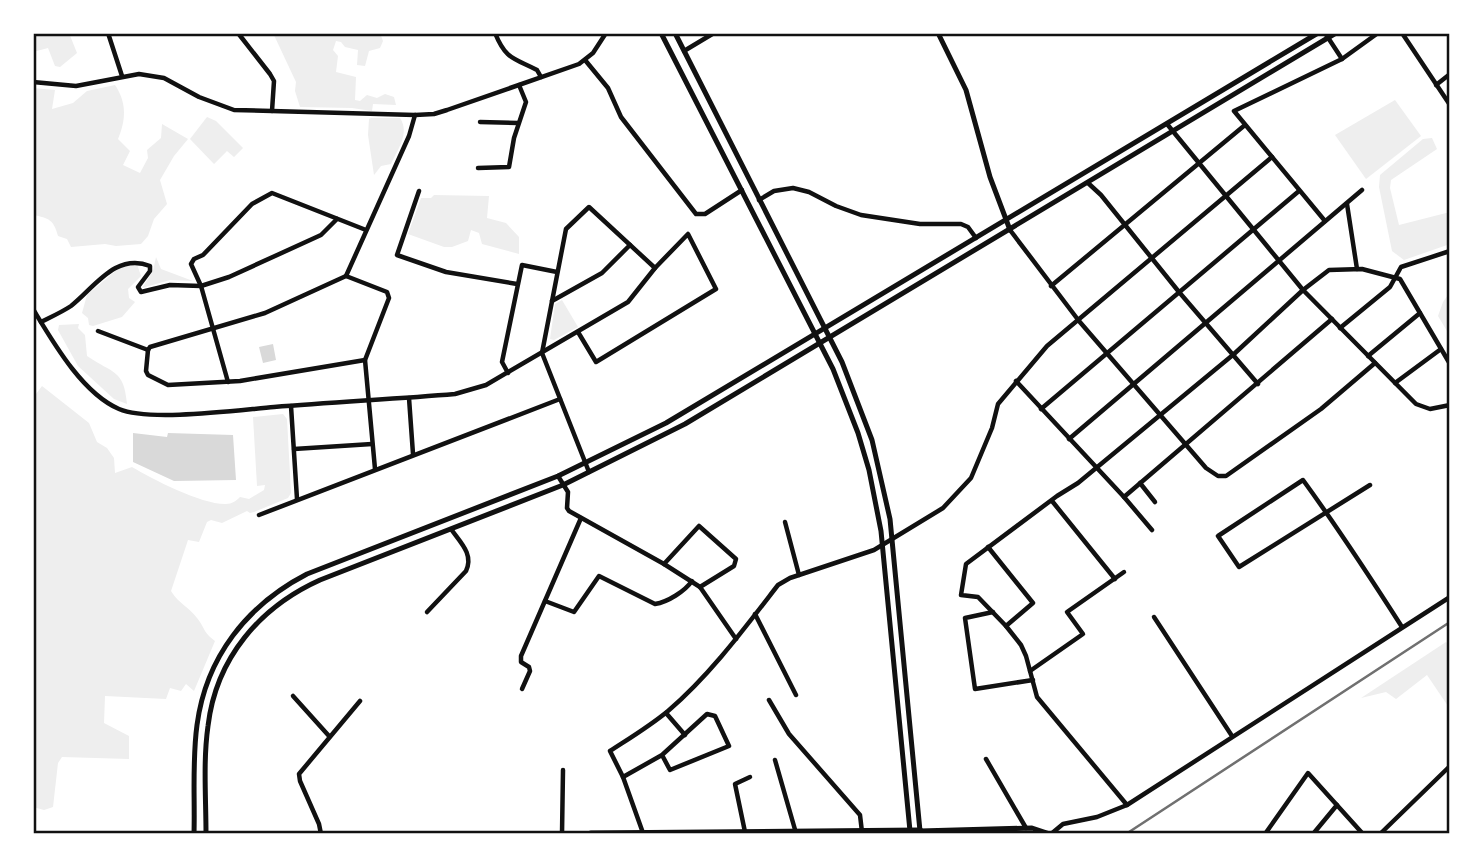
<svg xmlns="http://www.w3.org/2000/svg" width="1483" height="867" viewBox="0 0 1483 867" font-family="Karla,sans-serif">
	<rect width="100%" height="100%" fill="#fff"/>
	<g fill="#eee">
		<path d="M33,33H69L77,53L60,67L55,66L48,48L33,52Z"/>
		<path d="M273,33H380L383,41L380,48L369,51L365,66L357,65L358,50L345,47L341,42L336,41L333,50L338,56L336,72L356,77L355,100L360,101L367,95L377,98L385,94L394,97L396,105L373,104L372,111L352,108L300,107L295,91L296,82Z"/>
		<path d="M115,85C127,103 126,120 118,139L130,151L123,165L140,173L148,158L147,150L161,138L162,124L188,139L174,156L160,180L167,204L154,219L148,236L141,244L116,246L105,244L71,247L67,239L58,236C54,220 49,218 33,215V88L55,90L52,109L73,103L87,91Z"/>
		<path d="M1395,100L1421,136L1366,179L1335,135Z"/>
		<path d="M207,117L216,121L243,148L234,157L227,151L214,164L190,139Z"/>
		<path d="M371,118H400C410,133 398,149 391,164L381,166L374,175L368,135L369,119Z"/>
		<path d="M1432,138L1437,149L1391,180L1390,188L1399,225L1450,212V244L1404,260L1392,251L1379,187L1380,175L1423,139Z"/>
		<path d="M434,195L489,196L487,218L506,223L519,237V254L482,244L479,233L471,230L468,241L452,247H444L408,234L421,198H431Z"/>
		<path d="M156,257L161,269L193,281L170,280L142,288L153,271Z"/>
		<path d="M137,264L141,276L128,289L129,298L135,302L122,317L93,326L89,325L88,318L82,313L87,295L120,267Z"/>
		<path d="M1450,292V317L1448,318L1450,336L1438,316L1443,302Z"/>
		<path d="M562,300L578,327L554,340L550,339L555,304Z"/>
		<path d="M79,324L78,328L85,335L87,356C113,374 124,369 127,404L114,399L78,366L58,330L59,325Z"/>
		<path d="M42,386L89,423L97,442L107,448L114,458L115,473L132,467C152,479 203,505 226,504C232,504 236,501 240,497L249,499L264,490L265,485L257,486L253,417L283,414L287,419L291,493L288,498L254,512L250,513L247,511L222,523L211,520L207,522L199,542L188,540L171,591C179,604 189,607 197,618C205,628 203,632 215,641L194,691L186,684L181,691L170,688L166,699L105,696L104,723L129,736V759L62,757L58,763L53,807L44,810L33,807V398Z"/>
		<path d="M1446,642L1450,646V709L1427,675L1396,699L1386,692L1361,698Z"/>
	</g>
	<g fill="#d9d9d9">
		<path d="M273,344L276,360L263,363L259,347Z"/>
		<path d="M133,433L167,437L168,433L233,435L236,480L174,481L133,462Z"/>
	</g>
	<g fill="none" stroke-linecap="round" stroke-linejoin="round">
		<g stroke="#111" stroke-width="4.5">
			<path d="M108,33L122,76"/>
			<path d="M238,33L270,74L274,81L272,111"/>
			<path d="M495,33C506,60 514,58 537,70L541,77"/>
			<path d="M1325,33L1342,59"/>
			<path d="M1402,33L1450,105"/>
			<path d="M684,51L714,33"/>
			<path d="M585,60L608,88L621,117L696,214H705L742,190"/>
			<path d="M33,82L76,86L139,74L164,78L199,97L234,110L415,115L434,114L447,110L579,64L593,53L606,33"/>
			<path d="M1436,85L1450,74"/>
			<path d="M480,122L518,123"/>
			<path d="M1167,124L1303,290L1416,404L1430,409L1450,405"/>
			<path d="M478,168L509,167L514,138L526,102L519,85"/>
			<path d="M1088,183L1101,195L1179,292L1258,384"/>
			<path d="M419,191L397,255L446,272L517,284"/>
			<path d="M759,200L774,191L793,188L809,192L836,206L861,215L920,224H961L968,227L976,238"/>
			<path d="M1347,204L1357,269"/>
			<path d="M1325,221L1234,111L1342,59L1378,33"/>
			<path d="M1010,230L1079,321L1206,468L1218,476H1226L1321,409L1375,363"/>
			<path d="M346,276L409,136L415,115"/>
			<path d="M1051,286L1245,125"/>
			<path d="M552,301L602,273L630,245"/>
			<path d="M33,309C53,342 82,393 119,409C149,422 238,410 274,407C334,402 395,399 455,394L486,385L628,302L655,268L688,234L716,289L596,362L578,332"/>
			<path d="M41,322C51,317 62,312 71,306C94,288 116,252 150,266V271L138,287L141,292L170,285L201,286L229,277L321,235L337,219"/>
			<path d="M1340,328L1390,287L1401,267L1450,251"/>
			<path d="M98,331L148,350L150,347L265,313L346,276L387,292L389,298L365,360L375,469"/>
			<path d="M148,350L146,371L148,375L168,385L240,381L365,360"/>
			<path d="M1368,356L1420,313"/>
			<path d="M508,373L502,362L522,265L557,272"/>
			<path d="M1016,381L1124,497L1332,319"/>
			<path d="M228,382L201,286L191,264L194,259L203,255L252,204L272,193L366,230"/>
			<path d="M1395,383L1441,349"/>
			<path d="M409,398L413,454"/>
			<path d="M291,406L297,499"/>
			<path d="M1041,409L1299,191"/>
			<path d="M1069,439L1362,190"/>
			<path d="M294,449L372,444"/>
			<path d="M589,472L542,353L566,229L589,207L655,268"/>
			<path d="M558,476L568,492L567,508L569,511L664,564L700,587L736,639"/>
			<path d="M1140,483L1155,502"/>
			<path d="M1370,485L1239,567L1218,536L1303,480C1338,528 1370,577 1402,627"/>
			<path d="M1124,497L1152,530"/>
			<path d="M1052,501L1115,579"/>
			<path d="M259,515L560,399"/>
			<path d="M785,522L799,575"/>
			<path d="M988,547L1033,603L1006,626L1021,645L1026,656L1037,697L1127,805"/>
			<path d="M664,564L699,526L736,559L734,566L700,587"/>
			<path d="M545,601L574,612L599,576L655,604C668,602 685,591 692,581"/>
			<path d="M427,612L466,571C474,554 460,542 451,529"/>
			<path d="M993,612L965,618L975,689L1033,680"/>
			<path d="M755,614L796,695"/>
			<path d="M1154,617L1232,736"/>
			<path d="M1006,626L978,597L961,595L966,564L1057,496L1078,483L1234,354L1303,290L1329,270L1362,269L1400,279L1450,364"/>
			<path d="M1030,671L1083,634L1067,612L1124,572"/>
			<path d="M522,689L530,671L529,667L521,662V656L581,518"/>
			<path d="M293,696L329,736"/>
			<path d="M769,700L789,734L860,815L862,832"/>
			<path d="M666,713L685,735"/>
			<path d="M986,759L1026,828"/>
			<path d="M775,760L796,833"/>
			<path d="M623,777L662,755L707,714L715,716L729,746L670,770L662,755"/>
			<path d="M745,832L735,784L750,777"/>
			<path d="M643,833L623,777L610,751C630,738 650,726 668,711C710,675 744,629 778,585L790,578L874,550L943,508L971,478L992,428L998,404L1047,346L1272,157"/>
			<path d="M321,834L319,824L300,781L299,774L360,701"/>
			<path d="M562,834L563,770"/>
			<path d="M1051,834L1063,824L1097,817L1127,805L1450,597"/>
			<path d="M1265,834L1308,773L1363,834"/>
			<path d="M1313,834L1337,805"/>
			<path d="M1380,834L1450,766"/>
		</g>
		<g stroke="#111" stroke-width="5">
			<path d="M661,33L833,369L858,433L869,470L881,531L910,831"/>
			<path d="M675,33L842,362L872,440L890,519L920,831L1032,828L1050,834"/>
			<path d="M938,33L966,90L990,177L1010,230"/>
			<path d="M194,834C195,798 192,761 197,725C206,657 247,605 307,574L558,476L666,423L1318,33"/>
			<path d="M206,834C206,798 203,761 208,726C216,658 260,607 320,580L563,485L685,424L1336,33"/>
		</g>
		<path stroke="#111" stroke-width="7" d="M591,834L920,831L921,834"/>
		<path stroke="#707070" stroke-width="2.5" d="M1126,834L1450,622"/>
	</g>
	<rect width="1483" height="867" fill="none" stroke="#ffffff" stroke-width="70"/>
	<rect x="35" y="35" width="1413" height="797" fill="none" stroke="#111" stroke-width="2.5"/>
</svg>
